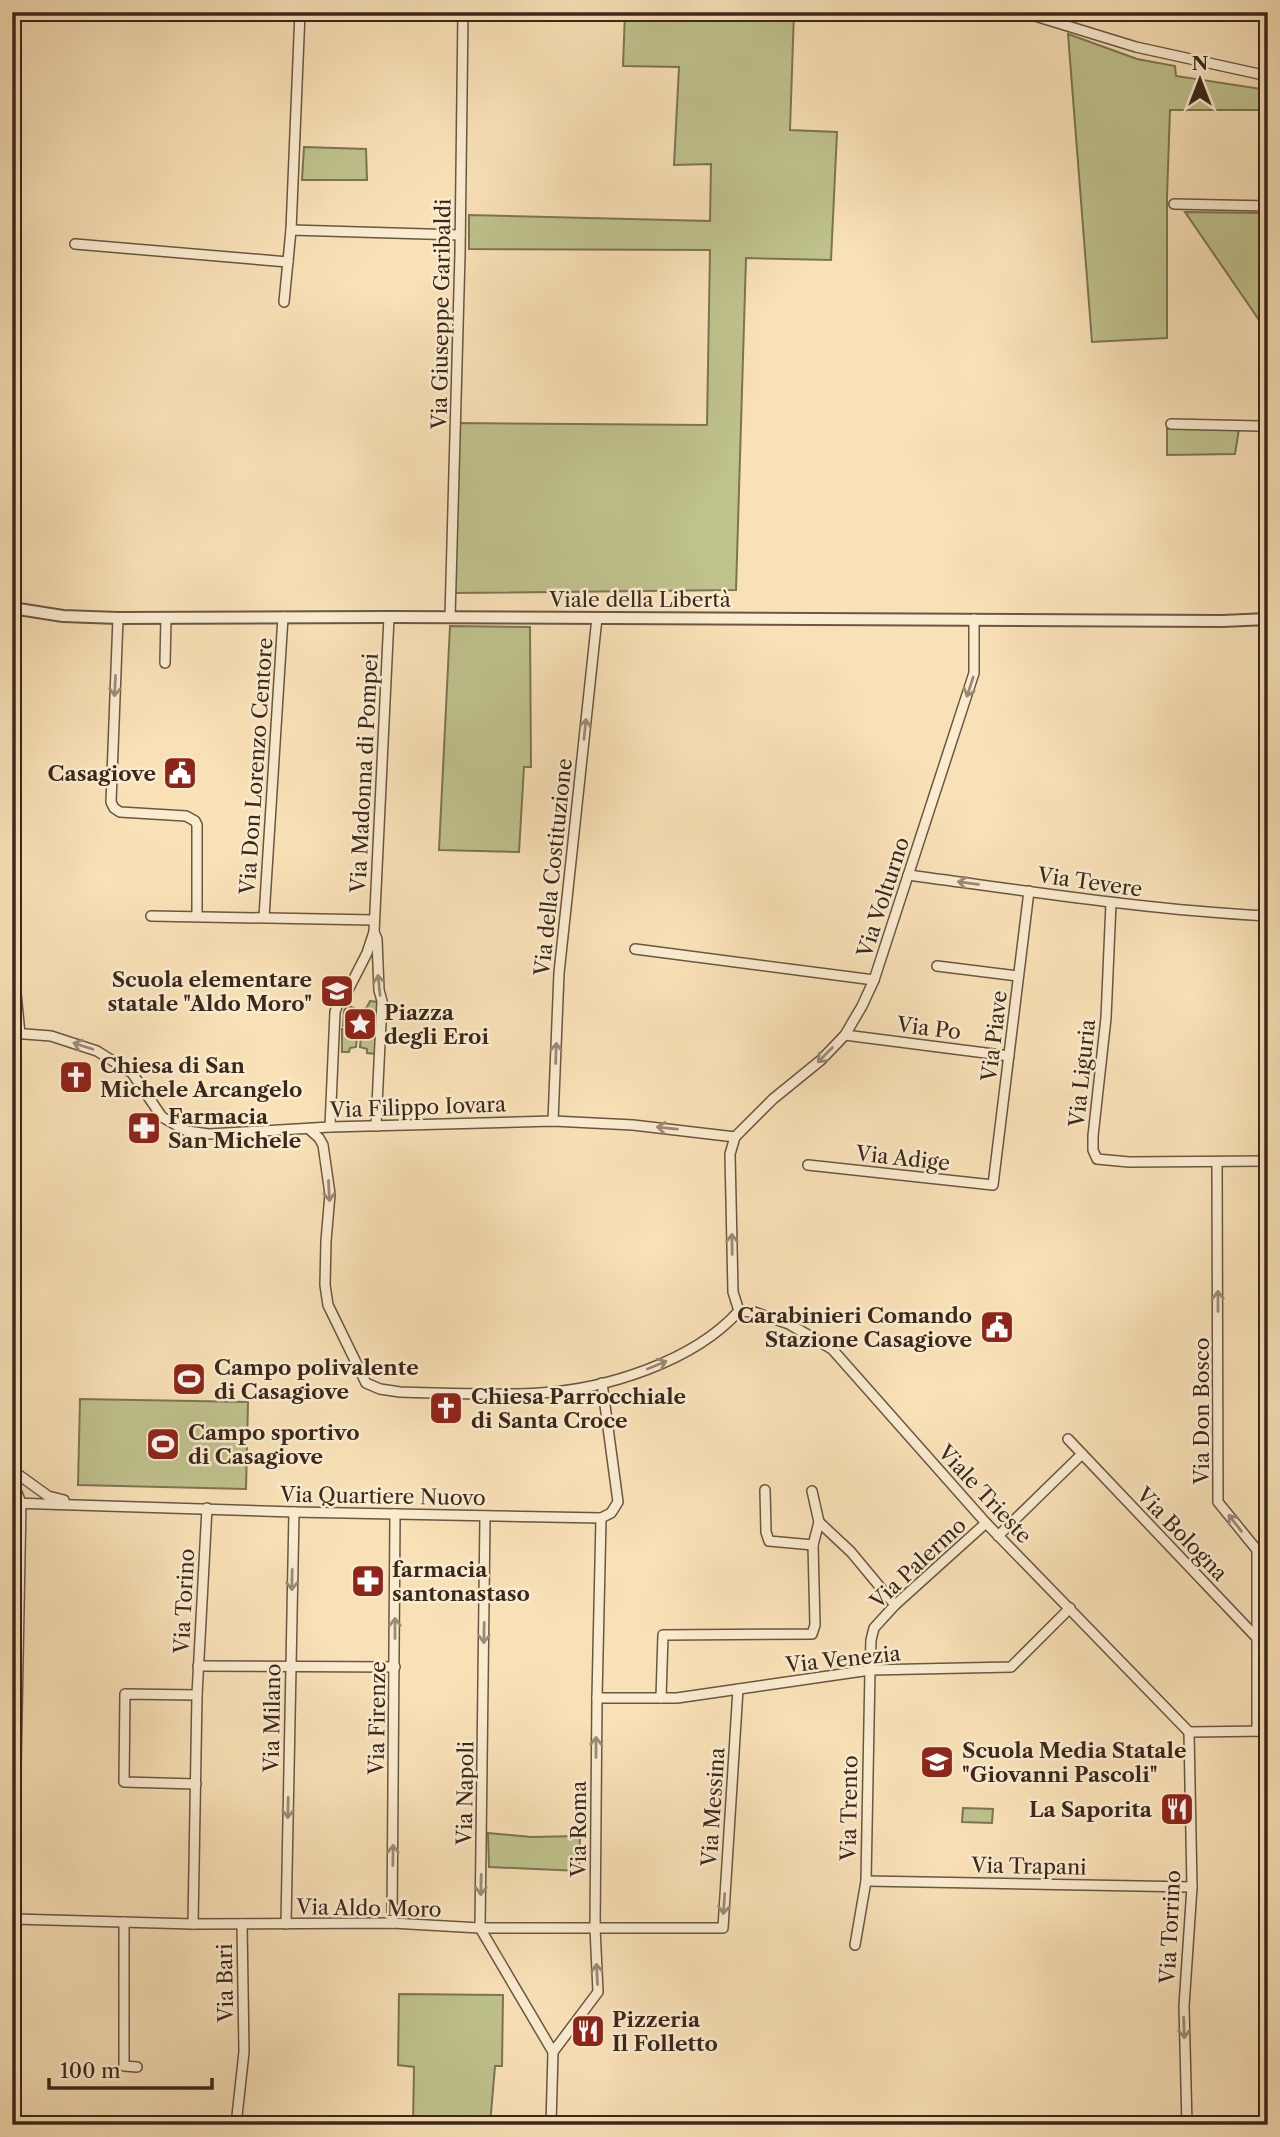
<svg xmlns="http://www.w3.org/2000/svg" width="1280" height="2137" viewBox="0 0 1280 2137" font-family="'Libre Caslon Text',serif">
	<rect width="100%" height="100%" fill="#f9e1b7"/>
	<filter id="stains"><feTurbulence type="fractalNoise" baseFrequency=".00286" numOctaves="4"/><feColorMatrix values="0 0 0 0 .2 0 0 0 0 .09 0 0 0 0 .02 0 0 0 .5 -.17"/></filter>
	<radialGradient id="worn" r=".72"><stop offset=".6" stop-color="#630" stop-opacity="0"/><stop offset="1" stop-color="#630" stop-opacity=".3"/></radialGradient>
	<g fill="#bfc28d" stroke="#7d7454" stroke-width="2">
		<path d="M625,12H794L790,130L837,132L831,260L746,258L736,590L451,593L456,423L707,425L710,250L469,249V215L710,221L711,164L674,165L679,67L623,66Z"/>
		<path d="M1068,34L1137,59L1175,66L1176,76L1268,90V110H1170L1167,196V338L1092,342Z"/>
		<path d="M304,147L366,149L367,180H302Z"/>
		<path d="M1185,212L1268,213V333Z"/>
		<path d="M1167,428L1239,429L1235,454L1167,455Z"/>
		<path d="M450,626L530,627L531,767H524L519,852L439,850Z"/>
		<path d="M370,1001L378,1002L376,1054L367,1053V1049L360,1047L361,1037H368L369,1020H361L362,1010L367,1007Z"/>
		<path d="M347,1005L358,1010V1019H351L350,1027L343,1026L344,1011Z"/>
		<path d="M342,1029H350V1037H357L356,1047L350,1048L349,1052H342Z"/>
		<path d="M80,1399L248,1402L246,1489L78,1485Z"/>
		<path d="M963,1808L993,1809L992,1823L962,1822Z"/>
		<path d="M488,1833L531,1837L580,1836L579,1871L489,1867Z"/>
		<path d="M399,1994L503,1995L502,2066H495L490,2125H413L414,2067L398,2065Z"/>
	</g>
	<g fill="none" stroke-linecap="round" stroke-linejoin="round">
		<g stroke="#6a5642" stroke-width="12">
			<g id="minor">
				<path d="M1022,12L1136,47L1268,76"/>
				<path d="M1174,204L1268,206"/>
				<path d="M291,230L300,12"/>
				<path d="M75,244L288,262"/>
				<path d="M284,302L291,230L460,235"/>
				<path d="M1171,424L1259,426L1268,423"/>
				<path d="M450,617L460,254L463,12"/>
				<path d="M118,618L111,802L114,808L120,812L186,816L195,821L197,825V916"/>
				<path d="M165,663L166,618"/>
				<path d="M12,764L14,973L20,1034"/>
				<path d="M908,875C1028,891 1147,910 1268,916"/>
				<path d="M1111,903L1106,1018L1093,1136V1150L1097,1159L1129,1162L1268,1161"/>
				<path d="M151,916L374,920"/>
				<path d="M264,917L283,617"/>
				<path d="M374,932L389,617"/>
				<path d="M635,949L874,980"/>
				<path d="M937,966L1018,976"/>
				<path d="M12,1033L51,1036L97,1051L132,1073L162,1117L187,1131L209,1134L330,1127L553,1121L633,1125L735,1137"/>
				<path d="M845,1035L1009,1056"/>
				<path d="M553,1121L559,973L597,618"/>
				<path d="M330,1127L335,1012L338,1003L345,996L367,953L374,932L377,939L379,990L382,1001L376,1126"/>
				<path d="M309,1129L319,1138L323,1145L330,1194L326,1241L325,1285L328,1305L366,1383L380,1389L400,1392C446,1393 494,1396 540,1393C606,1389 693,1362 739,1311"/>
				<path d="M735,1137L773,1099L821,1060L845,1035L862,1006L874,980L974,673V619"/>
				<path d="M735,1137L730,1154L733,1292L739,1311"/>
				<path d="M1217,1162L1218,1502L1257,1550V1731"/>
				<path d="M808,1165L993,1185L1029,891"/>
				<path d="M739,1311L754,1312L789,1324L832,1349L986,1523L1189,1732"/>
				<path d="M1068,1439L1257,1638"/>
				<path d="M12,1470L48,1496L64,1500"/>
				<path d="M12,1480L21,1503L12,1976"/>
				<path d="M765,1490L766,1532L769,1541L813,1545"/>
				<path d="M12,1503L294,1512L601,1518L611,1513L618,1502L602,1383"/>
				<path d="M485,1516L480,1928L553,2052"/>
				<path d="M819,1522L851,1552L895,1605"/>
				<path d="M998,1536L1082,1454"/>
				<path d="M198,1666L395,1667"/>
				<path d="M597,1698H677L870,1670L1011,1667L1070,1608"/>
				<path d="M661,1698L663,1635L812,1634L815,1625L813,1545L819,1522L812,1491"/>
				<path d="M1189,1732L1268,1731"/>
				<path d="M196,1784L124,1782L125,1694L197,1695"/>
				<path d="M866,1881L1192,1887"/>
				<path d="M14,1919L193,1924L392,1923L480,1928H723L738,1689"/>
				<path d="M124,1922V2066L137,2067"/>
				<path d="M392,1923L395,1514"/>
				<path d="M193,1924L197,1695L207,1508"/>
				<path d="M286,1924L294,1512"/>
				<path d="M855,1945L866,1881L870,1670L871,1640L874,1628L895,1605L986,1523"/>
				<path d="M236,2125L244,2052L242,1924"/>
				<path d="M551,2125L553,2052L598,1992L595,1928L597,1698L601,1518"/>
				<path d="M1187,2125L1184,2006L1192,1887L1189,1732"/>
			</g>
		</g>
		<g stroke="#6a5642" stroke-width="14">
			<path id="tertiary" d="M12,608L63,616L118,618L389,617L1222,621L1268,619"/>
		</g>
		<use href="#minor" stroke="#fbecd0" stroke-width="9"/>
		<use href="#tertiary" stroke="#fbecd0" stroke-width="10"/>
	</g>
	<defs><path id="oneway-shaft" d="M-6 0H5M1.5-3L5.5 0L1.5 3" fill="none" stroke-width="1.6" stroke-linecap="round" stroke-linejoin="round" transform="scale(1.75)"/></defs>
	<g stroke="#9b8a76">
		<use href="#oneway-shaft" transform="translate(115 686) rotate(93)"/>
		<use href="#oneway-shaft" transform="translate(970 687) rotate(108)"/>
		<use href="#oneway-shaft" transform="translate(585 729) rotate(-84)"/>
		<use href="#oneway-shaft" transform="translate(968 883) rotate(-173)"/>
		<use href="#oneway-shaft" transform="translate(379 985) rotate(-96)"/>
		<use href="#oneway-shaft" transform="translate(83 1046) rotate(-162)"/>
		<use href="#oneway-shaft" transform="translate(556 1053) rotate(-88)"/>
		<use href="#oneway-shaft" transform="translate(825 1055) rotate(135)"/>
		<use href="#oneway-shaft" transform="translate(667 1128) rotate(-174)"/>
		<use href="#oneway-shaft" transform="translate(329 1191) rotate(87)"/>
		<use href="#oneway-shaft" transform="translate(732 1244) rotate(-91)"/>
		<use href="#oneway-shaft" transform="translate(1218 1301) rotate(-90)"/>
		<use href="#oneway-shaft" transform="translate(657 1365) rotate(-22)"/>
		<use href="#oneway-shaft" transform="translate(1235 1523) rotate(-128)"/>
		<use href="#oneway-shaft" transform="translate(292 1580) rotate(91)"/>
		<use href="#oneway-shaft" transform="translate(395 1628) rotate(-90)"/>
		<use href="#oneway-shaft" transform="translate(484 1633) rotate(91)"/>
		<use href="#oneway-shaft" transform="translate(596 1747) rotate(-90)"/>
		<use href="#oneway-shaft" transform="translate(288 1808) rotate(91)"/>
		<use href="#oneway-shaft" transform="translate(393 1855) rotate(-89)"/>
		<use href="#oneway-shaft" transform="translate(481 1885) rotate(91)"/>
		<use href="#oneway-shaft" transform="translate(724 1904) rotate(94)"/>
		<use href="#oneway-shaft" transform="translate(597 1974) rotate(-93)"/>
		<use href="#oneway-shaft" transform="translate(1184 2028) rotate(88)"/>
	</g>
	<defs>
		<g id="civic-square" transform="scale(1.75)"><rect x="-9" y="-9" width="18" height="18" rx="4" fill="#8f2418" stroke="#fbecd0"/><path d="M-.6-6.5H3V-4.5H.6V-3L4-1V1h2V6H-6V1h2V-1L-.6-3ZM-1.2 2.5V6h2.4V2.5Z" fill="#fff"/></g>
		<g id="school-square" transform="scale(1.75)"><rect x="-9" y="-9" width="18" height="18" rx="4" fill="#8f2418" stroke="#fbecd0"/><path d="M0-5L7-2L0 1L-7-2ZM-4 1L0 2.5L4 1V4Q0 6-4 4Z" fill="#fff"/></g>
		<g id="sight-square" transform="scale(1.75)"><rect x="-9" y="-9" width="18" height="18" rx="4" fill="#8f2418" stroke="#fbecd0"/><path d="M0-6L1.8-2.2L6-1.7L2.9 1.2L3.7 5.4L0 3.3L-3.7 5.4L-2.9 1.2L-6-1.7L-1.8-2.2Z" fill="#fff"/></g>
		<g id="church-square" transform="scale(1.75)"><rect x="-9" y="-9" width="18" height="18" rx="4" fill="#8f2418" stroke="#fbecd0"/><path d="M-1.2-6h2.4v3.5h3.3v2.4h-3.3V6h-2.4V-.1h-3.3v-2.4h3.3Z" fill="#fff"/></g>
		<g id="pharmacy-square" transform="scale(1.75)"><rect x="-9" y="-9" width="18" height="18" rx="4" fill="#8f2418" stroke="#fbecd0"/><path d="M-2-6h4v4h4v4h-4v4h-4v-4h-4v-4h4Z" fill="#fff"/></g>
		<g id="stadium-square" transform="scale(1.75)"><rect x="-9" y="-9" width="18" height="18" rx="4" fill="#8f2418" stroke="#fbecd0"/><path d="M0-5a6.5 5 0 1 0 0 10a6.5 5 0 1 0 0-10ZM-3.5-1.8h7v3.6h-7Z" fill="#fff"/></g>
		<g id="restaurant-square" transform="scale(1.75)"><rect x="-9" y="-9" width="18" height="18" rx="4" fill="#8f2418" stroke="#fbecd0"/><path d="M-5-6h1v4h1v-4h1v4h1v-4h1v5L-1.5 .5V6h-2V.5L-5-1ZM5-6V6H3V1.5H1.5Q1.5-4 5-6Z" fill="#fff"/></g>
	</defs>
	<g fill-rule="evenodd">
		<use href="#civic-square" x="180" y="773"/>
		<use href="#school-square" x="337" y="991"/>
		<use href="#sight-square" x="360" y="1024"/>
		<use href="#church-square" x="76" y="1077"/>
		<use href="#pharmacy-square" x="144" y="1128"/>
		<use href="#civic-square" x="997" y="1327"/>
		<use href="#stadium-square" x="189" y="1379"/>
		<use href="#church-square" x="446" y="1408"/>
		<use href="#stadium-square" x="163" y="1444"/>
		<use href="#pharmacy-square" x="368" y="1581"/>
		<use href="#school-square" x="937" y="1762"/>
		<use href="#restaurant-square" x="1177" y="1809"/>
		<use href="#restaurant-square" x="588" y="2031"/>
	</g>
	<g text-anchor="middle" dominant-baseline="central" stroke-width="5" stroke-linejoin="round" paint-order="stroke">
		<g font-size="21" fill="#3b271b" stroke="#fbecd0">
			<text transform="translate(441 314) rotate(-89)">Via Giuseppe Garibaldi</text>
			<text x="640" y="599">Viale della Libertà</text>
			<text transform="translate(256 766) rotate(-86)">Via Don Lorenzo Centore</text>
			<text transform="translate(364 773) rotate(-87)">Via Madonna di Pompei</text>
			<text transform="translate(553 867) rotate(-84)">Via della Costituzione</text>
			<text transform="translate(1090 882) rotate(8)">Via Tevere</text>
			<text transform="translate(883 897) rotate(-72)">Via Volturno</text>
			<text transform="translate(929 1028) rotate(7)">Via Po</text>
			<text transform="translate(994 1036) rotate(-83)">Via Piave</text>
			<text transform="translate(1082 1073) rotate(-84)">Via Liguria</text>
			<text transform="translate(418 1107) rotate(-2)">Via Filippo Iovara</text>
			<text transform="translate(903 1158) rotate(6)">Via Adige</text>
			<text transform="translate(1201 1411) rotate(-90)">Via Don Bosco</text>
			<text transform="translate(985 1494) rotate(47)">Viale Trieste</text>
			<text transform="translate(383 1496) rotate(1)">Via Quartiere Nuovo</text>
			<text transform="translate(1182 1534) rotate(46)">Via Bologna</text>
			<text transform="translate(918 1563) rotate(-43)">Via Palermo</text>
			<text transform="translate(184 1601) rotate(-87)">Via Torino</text>
			<text transform="translate(843 1659) rotate(-6)">Via Venezia</text>
			<text transform="translate(272 1718) rotate(-89)">Via Milano</text>
			<text transform="translate(377 1718) rotate(-89)">Via Firenze</text>
			<text transform="translate(465 1793) rotate(-89)">Via Napoli</text>
			<text transform="translate(713 1807) rotate(-86)">Via Messina</text>
			<text transform="translate(849 1808) rotate(-89)">Via Trento</text>
			<text transform="translate(578 1829) rotate(-90)">Via Roma</text>
			<text transform="translate(1029 1866) rotate(1)">Via Trapani</text>
			<text transform="translate(369 1908) rotate(1)">Via Aldo Moro</text>
			<text transform="translate(1170 1927) rotate(-87)">Via Torrino</text>
			<text transform="translate(225 1983) rotate(-91)">Via Bari</text>
		</g>
		<g font-size="21" font-weight="bold" fill="#3b271b" stroke="#fbecd0" text-anchor="start">
			<text x="156" y="773" text-anchor="end">Casagiove</text>
			<text x="312" y="979" text-anchor="end">Scuola elementare<tspan x="312" dy="24">statale "Aldo Moro"</tspan></text>
			<text x="384" y="1012">Piazza<tspan x="384" dy="24">degli Eroi</tspan></text>
			<text x="100" y="1065">Chiesa di San<tspan x="100" dy="24">Michele Arcangelo</tspan></text>
			<text x="168" y="1116">Farmacia<tspan x="168" dy="24">San Michele</tspan></text>
			<text x="972" y="1315" text-anchor="end">Carabinieri Comando<tspan x="972" dy="24">Stazione Casagiove</tspan></text>
			<text x="214" y="1367">Campo polivalente<tspan x="214" dy="24">di Casagiove</tspan></text>
			<text x="471" y="1396">Chiesa Parrocchiale<tspan x="471" dy="24">di Santa Croce</tspan></text>
			<text x="188" y="1432">Campo sportivo<tspan x="188" dy="24">di Casagiove</tspan></text>
			<text x="392" y="1569">farmacia<tspan x="392" dy="24">santonastaso</tspan></text>
			<text x="962" y="1750">Scuola Media Statale<tspan x="962" dy="24">"Giovanni Pascoli"</tspan></text>
			<text x="1152" y="1809" text-anchor="end">La Saporita</text>
			<text x="612" y="2019">Pizzeria<tspan x="612" dy="24">Il Folletto</tspan></text>
		</g>
	</g>
	<rect width="1280" height="2137" fill="none" stroke="#f9e1b7" stroke-width="42"/>
	<rect x="14" y="14" width="1252" height="2109" fill="none" stroke="#3b271b" stroke-width="3.5"/>
	<rect x="21" y="21" width="1238" height="2095" fill="none" stroke="#3b271b" stroke-width="2"/>
	<g transform="translate(1200 80)" stroke="#fbecd0" stroke-width="5" paint-order="stroke">
	<path d="M0-5L12 26L0 18L-12 26Z" fill="#3b271b"/>
	<text y="-10" font-size="19" font-weight="bold" text-anchor="middle" fill="#3b271b">N</text>
	</g>
	<path d="M49 2078v10h163v-10" fill="none" stroke="#3b271b" stroke-width="3.5"/>
	<text x="60" y="2078" font-size="21" fill="#3b271b" stroke="#fbecd0" stroke-width="5" paint-order="stroke">100 m</text>
	<rect width="100%" height="100%" filter="url(#stains)"/>
	<rect width="100%" height="100%" fill="url(#worn)"/>
</svg>
